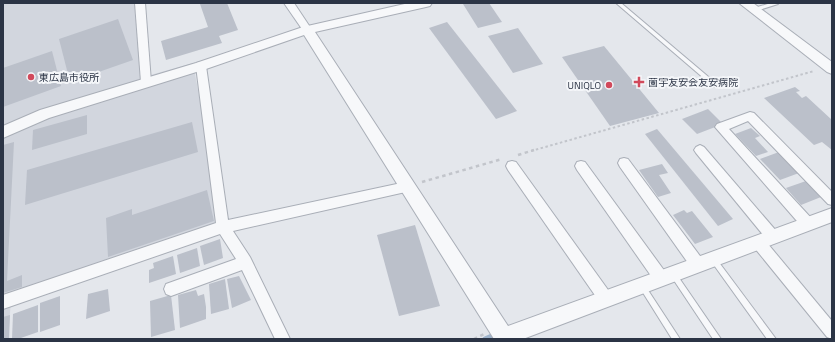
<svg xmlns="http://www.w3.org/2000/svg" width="835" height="342" viewBox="0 0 835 342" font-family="'Titillium Web','Noto Sans JP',sans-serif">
	<rect width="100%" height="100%" fill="#e4e7ec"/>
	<path fill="#d2d6de" d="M3,3H143L147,76L193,63L223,227L11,300L8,339H3Z"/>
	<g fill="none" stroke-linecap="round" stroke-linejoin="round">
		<path stroke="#9fb4cc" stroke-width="5" d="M485,339L494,335"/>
	</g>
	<g fill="#bbc0ca">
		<path d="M205,3H227L238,30L219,36L222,43L166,60L161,41L208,27L200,4Z"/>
		<path d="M468,3H489L502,22L478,28L463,4Z"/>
		<path d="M118,19L133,60L70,82L59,39Z"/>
		<path d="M447,22L517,111L496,119L429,28Z"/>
		<path d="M518,28L543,64L513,73L488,36Z"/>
		<path d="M604,46L659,113L610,126L562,57Z"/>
		<path d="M52,51L61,86L3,107V68Z"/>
		<path d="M795,87L800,91L796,92L802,98L806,96L832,120V150L822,142L814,145L764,98Z"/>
		<path d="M708,109L723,124L697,134L682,119Z"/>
		<path d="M87,115V134L32,150L33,130Z"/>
		<path d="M192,122L198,152L25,205L27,170Z"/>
		<path d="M751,128L760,136L755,138L768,152L756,156L735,134Z"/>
		<path d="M657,129L733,219L718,226L645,134Z"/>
		<path d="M14,142L7,281L22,275V287L3,293V145Z"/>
		<path d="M779,152L799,173L780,180L760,159Z"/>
		<path d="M662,164L668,173L659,175L671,193L658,197L639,170Z"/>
		<path d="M806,181L821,197L801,205L786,188Z"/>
		<path d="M207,190L214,221L108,257L106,218L132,209V215Z"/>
		<path d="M684,210L687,213L692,211L713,237L695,244L673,215Z"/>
		<path d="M415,225L440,306L399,316L377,235Z"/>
		<path d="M220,239L223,258L204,265L200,246Z"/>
		<path d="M197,248L200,266L180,273L177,255Z"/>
		<path d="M173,256L176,274L149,283V270L154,268L153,263Z"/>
		<path d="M239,276L251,300L232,308L227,279Z"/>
		<path d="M225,279L229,309L211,314L209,284Z"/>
		<path d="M108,289L110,311L86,319L88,294Z"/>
		<path d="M196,290L198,296L204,294L206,307V319L180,328L178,295Z"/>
		<path d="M171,295L175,330L151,337L150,301Z"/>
		<path d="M60,296V325L40,332V303Z"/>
		<path d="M38,305V332L18,339H12L13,314Z"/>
		<path d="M10,315L9,339H3V317Z"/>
	</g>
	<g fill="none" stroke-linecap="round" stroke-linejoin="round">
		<g stroke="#a9aeb7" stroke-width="2">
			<g id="service">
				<path d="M616,3H621L718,85L719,86L718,87H714Z"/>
				<path d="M771,3H778V4L753,12L751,10V9Z"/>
				<path d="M713,256L715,257L776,339H767L711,261L710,259L711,257Z"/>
				<path d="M673,271L675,272L721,339H713L671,276L670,274L671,272Z"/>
				<path d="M642,283L644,284L680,339H672L640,288L639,286L640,284Z"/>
			</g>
		</g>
		<g stroke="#a9aeb7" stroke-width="2">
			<g id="minor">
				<path d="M135,3H145L151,82L150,85H142L141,82Z"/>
				<path d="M284,3H294L312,30L310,32H304Z"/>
				<path d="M201,62L205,63L206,66L228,220L406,182L410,183L412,187L410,191L233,231L250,257L290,339H275L242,270L171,296L166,294L164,289L166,284L236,259L220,234L3,309V295L216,223L196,66L197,63Z"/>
				<path d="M750,112L754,113L832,192V205L828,204L748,121L729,129L813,220L814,224L813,228L808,230L803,228L715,127L717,124Z"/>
				<path d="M700,145L704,147L778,233L780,237L778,241L773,243L768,241L696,153L694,150L696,147Z"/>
				<path d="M624,158L628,159L703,260L705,265L703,270L698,271L693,270L620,167L618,163L620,159Z"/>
				<path d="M512,161L516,162L611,294L613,299L611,304L606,306L601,304L508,170L506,166L508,162Z"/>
				<path d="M581,161L585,162L666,273L668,278L666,283L661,285L656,283L577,170L575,166L577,162Z"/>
				<path d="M758,236L763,238L832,321V339L827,337L753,246L751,242L753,238Z"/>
			</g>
		</g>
		<g stroke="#a9aeb7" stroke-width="2">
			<g id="tertiary">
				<path d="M409,3H432L430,6L426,7L315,32L508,326L832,208V222L523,339H494L304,35L206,69L49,118L3,138V126L40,110L196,63L303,27Z"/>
				<path d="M739,3H753L832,62V74L827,72Z"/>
			</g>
		</g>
		<path stroke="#c2c5cb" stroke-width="2" stroke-dasharray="2.5 2.5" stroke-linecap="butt" d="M531,151L814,71"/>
		<g stroke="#c2c5cb" stroke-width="2.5" stroke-dasharray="3.5 3.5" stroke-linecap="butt">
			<path d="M518,155L534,150"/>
			<path d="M422,182L502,159"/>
			<path d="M474,339L484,334"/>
		</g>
		<use href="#service" fill="#f7f8fa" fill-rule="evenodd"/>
		<use href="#minor" fill="#f7f8fa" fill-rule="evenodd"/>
		<use href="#tertiary" fill="#f7f8fa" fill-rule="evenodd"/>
	</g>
	<g fill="#d1495b" stroke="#f4f6f9" stroke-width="1.5">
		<circle cx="31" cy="77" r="4"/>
		<path d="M637 76h4v4h4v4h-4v4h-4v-4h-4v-4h4z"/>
		<circle cx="609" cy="85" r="4"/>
	</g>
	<g text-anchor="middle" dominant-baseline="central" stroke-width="4" stroke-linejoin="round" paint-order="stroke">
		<g font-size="10" fill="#2b3445" stroke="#f4f6f9" text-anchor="start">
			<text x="39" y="77">東広島市役所</text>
			<text x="648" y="82">薗宇友安会友安病院</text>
			<text x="601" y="85" text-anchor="end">UNIQLO</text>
		</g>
	</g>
	<rect width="835" height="342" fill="none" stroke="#2b3445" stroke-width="8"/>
</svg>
